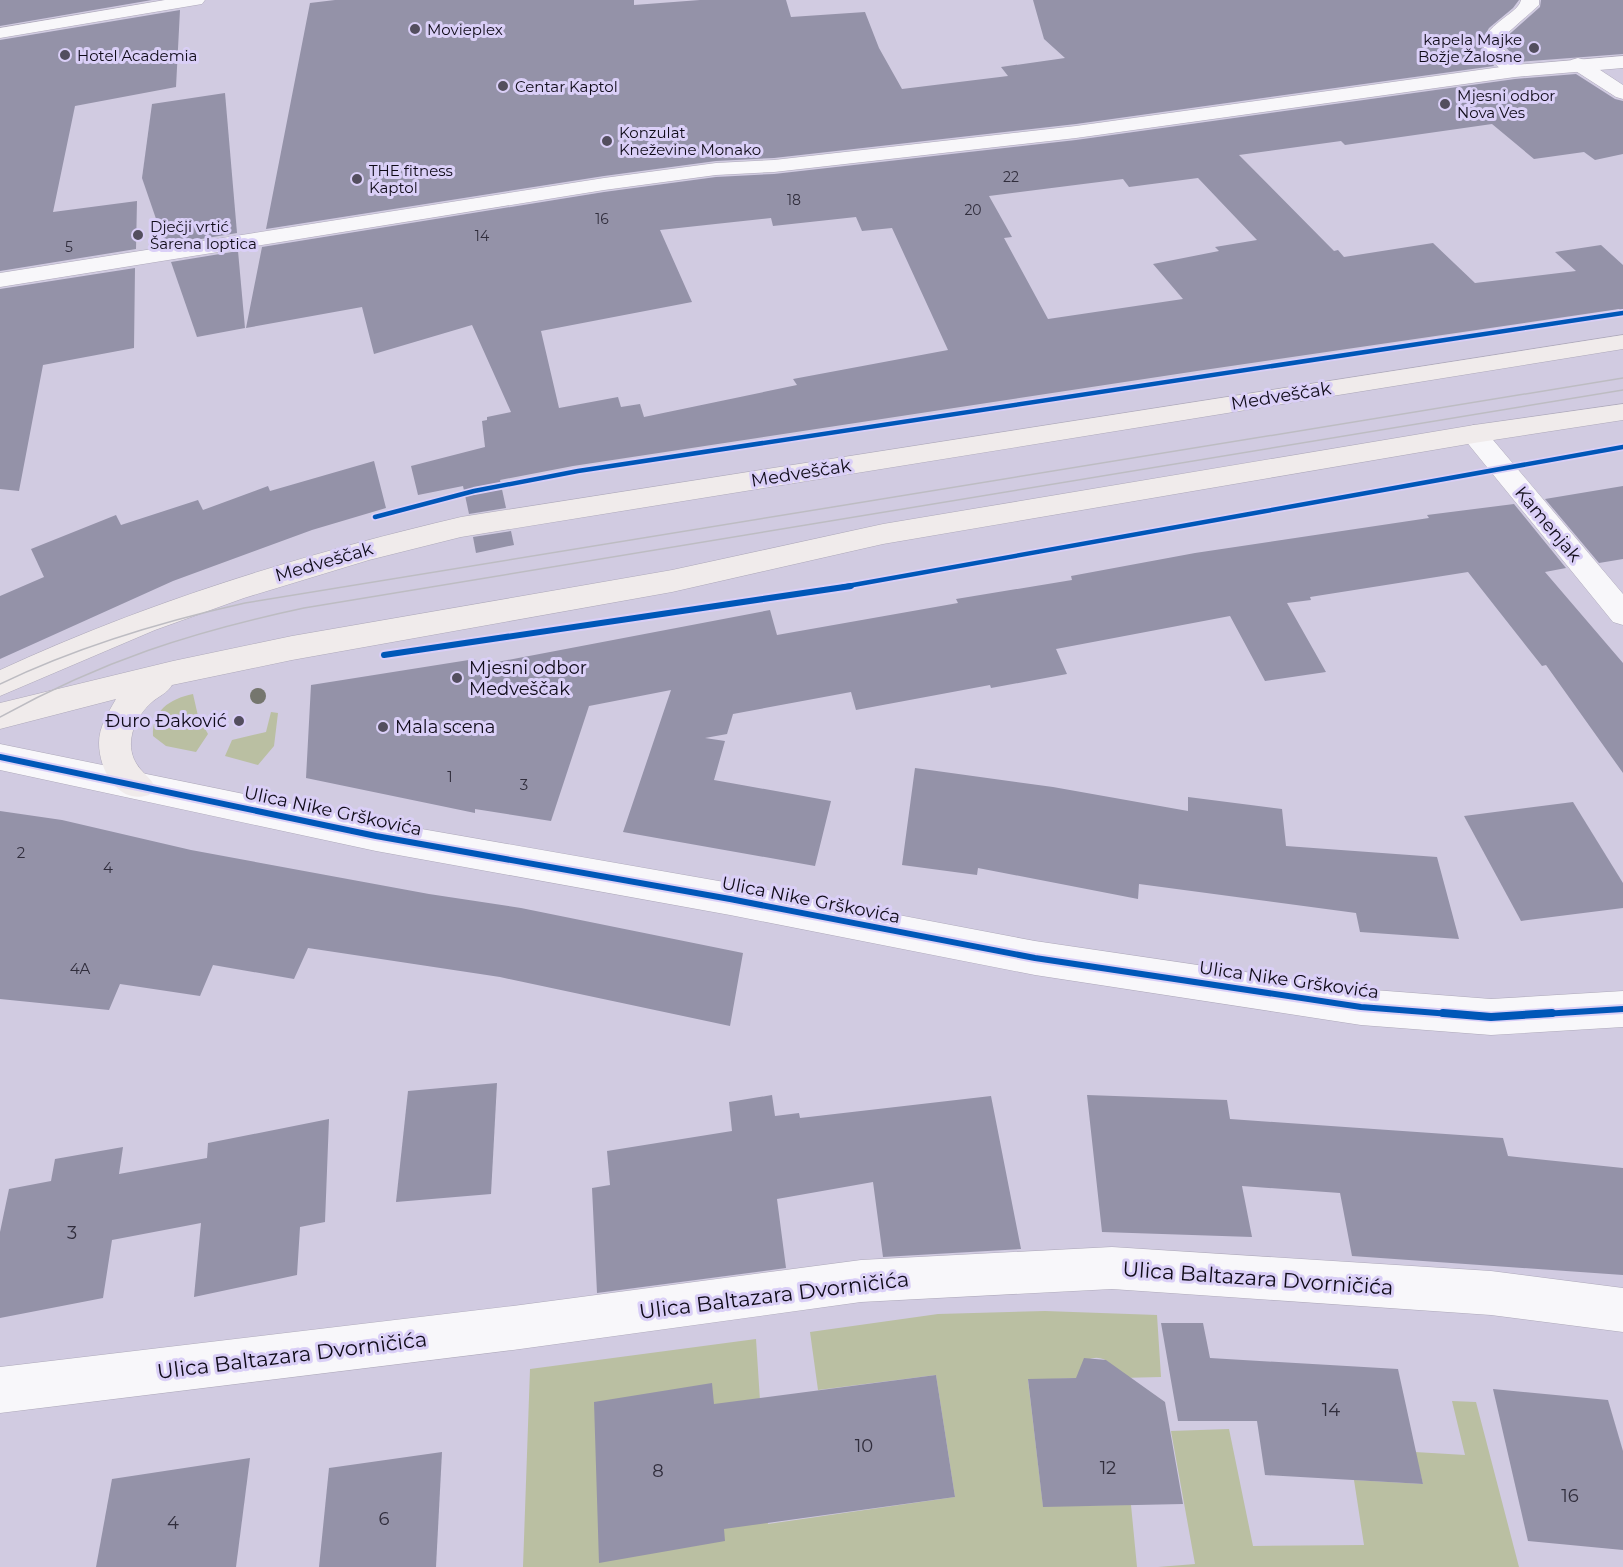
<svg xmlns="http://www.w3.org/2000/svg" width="1623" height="1567" viewBox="0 0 1623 1567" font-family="Montserrat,sans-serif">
	<rect width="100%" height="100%" fill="#d1cbe1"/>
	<g fill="#babfa2">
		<path d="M193,694L198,716L208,734L196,752L166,746L153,736C152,711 169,699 193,694Z"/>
		<path d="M271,712L278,713L274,746L258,765L225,756L232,740L266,732Z"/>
		<path d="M1045,1311L1157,1315L1161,1377L1120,1378C1113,1364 1103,1353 1087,1360L1078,1378L1028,1380L1043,1506L1131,1505L1137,1567H523L530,1369L756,1339L768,1524L955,1497L936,1375L818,1390L810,1332L938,1314Z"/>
		<path d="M1452,1401L1476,1402L1519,1567H1158L1195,1564L1171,1431L1229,1429L1253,1546L1364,1545L1354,1480L1423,1484L1415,1452L1465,1455Z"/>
	</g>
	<g fill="#9492a8" fill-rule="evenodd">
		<path d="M0,0H152L0,26Z"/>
		<path d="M335,0H634V5L700,0H786L791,17L865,12L879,48L902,89L1008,76L1001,67L1065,58L1044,39L1033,0H1519L1513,8L1489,28L1480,44L1494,66L1076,124L774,158L716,161L604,176L266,229L310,3Z"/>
		<path d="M1541,0H1623V54L1519,62L1503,44L1504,39L1540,7Z"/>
		<path d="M180,10L176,87L75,106L53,212L137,201L136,249L0,271V40Z"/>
		<path d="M1576,74L1615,99L1623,101V154L1595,160L1584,152L1534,159L1492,124L1345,145L1341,141L1239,155L1334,251L1338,250L1344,257L1433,243L1475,283L1576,271L1555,252L1601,245L1623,265V313L1619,309L1197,371L573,466L500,480L506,508L469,514L463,486L418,495L411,466L485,447L482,421L487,420V417L511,412L472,325L374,354L362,307L246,328L262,247L604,192L716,177L774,174L1076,140L1515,79ZM1198,178L1257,240L1215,247L1219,251L1153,264L1183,299L1048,319L1004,238L1012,237L989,196L1123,179L1129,187ZM856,217L862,231L892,228L948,350L793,379L797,385L644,417L640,404L621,407L618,397L559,408L541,331L692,302L660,230L771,218L773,226Z"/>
		<path d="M225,93L237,233L165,245L142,178L152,104Z"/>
		<path d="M238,251L245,328L197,337L171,262Z"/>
		<path d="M135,268L134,348L43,365L19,491L0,489V289Z"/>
		<path d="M374,461L386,508L312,530L173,581L0,659V596L44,577L31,549L116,515L121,525L198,500L203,510L268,486L270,491Z"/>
		<path d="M1623,486V559L1599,563L1545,499Z"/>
		<path d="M1514,504L1566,568L1545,572L1623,663V773L1546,665L1542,666L1468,572L1310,597L1311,600L1287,603L1326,672L1265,681L1230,616L1056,649L1067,674L991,688L990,685L856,710L851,692L733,714L727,734L705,738L725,741L714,780L831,801L815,866L623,832L671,690L589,706L551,821L475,809V813L306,778L311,685L475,659L476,666L770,610L777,635L958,603L956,599L1072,580L1071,576L1195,553L1429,518L1427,515Z"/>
		<path d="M511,531L514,545L476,553L473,537Z"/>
		<path d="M915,768L1053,787L1188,811V797L1282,809L1286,846L1437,857L1459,939L1360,932L1356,913L1139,884L1138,899L978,868L977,875L902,865Z"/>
		<path d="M1573,802L1623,883V908L1521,921L1464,816Z"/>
		<path d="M0,811L62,820L191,850L429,894L521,908L743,953L730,1026L500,977L308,948L294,979L213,965L200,996L120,984L109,1010L0,999Z"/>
		<path d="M497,1083L491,1194L396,1202L408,1091Z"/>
		<path d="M772,1095L775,1116L799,1113L800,1118L991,1096L1021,1249L883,1257L873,1182L777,1199L786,1268L597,1293L592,1188L610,1185L607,1151L732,1131L729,1102Z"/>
		<path d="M1087,1095L1227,1100L1230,1119L1503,1138L1508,1156L1623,1168V1275L1352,1256L1340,1193L1242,1186L1252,1237L1102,1232Z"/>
		<path d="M329,1119L325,1222L300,1227L297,1275L194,1297L201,1223L112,1240L103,1298L0,1318V1232L9,1189L51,1181L55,1159L123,1147L119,1174L207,1158L208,1143Z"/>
		<path d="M1161,1323H1203L1210,1358L1398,1369L1423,1484L1265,1475L1257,1421H1178Z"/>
		<path d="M1084,1358L1106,1360L1165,1402L1183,1504L1043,1507L1028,1379L1076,1378Z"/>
		<path d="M936,1375L955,1497L724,1529L725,1541L599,1563L594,1402L712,1383L714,1404Z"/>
		<path d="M1493,1389L1608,1400L1623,1451V1550L1528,1541Z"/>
		<path d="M442,1452L436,1567H319L329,1468Z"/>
		<path d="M250,1458L236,1567H96L112,1479Z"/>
	</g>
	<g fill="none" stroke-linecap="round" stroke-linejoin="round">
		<g stroke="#aea9ba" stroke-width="1">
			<g id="minor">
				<path d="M1521,0H1539V5L1502,38L1500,45L1524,71L1522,75C1503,80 1491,58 1482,45C1489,21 1518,14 1521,0Z"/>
				<path d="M1578,58L1585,60L1623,85V99L1616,97L1571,68L1569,64L1571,60Z"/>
				<path d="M1474,425L1483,428L1623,594V625L1613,622L1465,440L1461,434L1465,428Z"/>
				<path d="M1112,1247L1491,1271L1623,1288V1332L1491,1315L1112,1289L861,1302L513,1350L0,1413V1367L513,1306L861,1260Z"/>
			</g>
		</g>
		<g stroke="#aea9ba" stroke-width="1">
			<g id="tertiary">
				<path d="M165,0H205L202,4L196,5L0,38V28Z"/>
				<path d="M1623,56V68L1515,77L1076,138L774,172L716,175L604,190L0,287V273L604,178L716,163L774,160L1076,126L1515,65Z"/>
				<path d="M0,744L376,821L730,883L1035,941L1361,989L1491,999L1623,991V1027L1491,1035L1361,1025L1035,975L730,915L376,851L0,770Z"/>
			</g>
		</g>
		<g stroke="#aea9ba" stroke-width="1">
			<g id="secondary">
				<path d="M1623,335V349L461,537L369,560L244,598L155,630L0,696V670C147,602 303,554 461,517Z"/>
				<path d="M1623,404V420L1474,443L883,544L672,592L292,660L172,685C168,693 157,697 151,703C135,717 124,743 136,763C141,772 149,776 154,785L149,795C118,805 99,770 99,743C99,727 108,713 116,699L0,729V703L173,661L292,636L672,570L883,524L1474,425Z"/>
			</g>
		</g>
		<use href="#minor" fill="#f8f7fa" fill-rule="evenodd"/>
		<use href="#tertiary" fill="#f8f7fa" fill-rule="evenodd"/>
		<use href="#secondary" fill="#f0ebeb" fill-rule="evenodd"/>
		<g stroke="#bdbcc2" stroke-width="1.5">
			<path d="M0,684C79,646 160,622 245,603L1623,378"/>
			<path d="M0,717C102,661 191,632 304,608L1623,390"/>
		</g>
		<g stroke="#dacff7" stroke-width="8">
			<g id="cycleway-far2">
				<path d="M375,517L474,491L578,471L1623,313"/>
				<path d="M842,587L1623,447"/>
			</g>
		</g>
		<g stroke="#dacff7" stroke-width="10">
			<g id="cycleway-far1">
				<path d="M384,655L851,586"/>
				<path d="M0,757L376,836L730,899L1035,958L1361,1007L1463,1015"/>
				<path d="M1527,1015L1623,1009"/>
			</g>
		</g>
		<g stroke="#dacff7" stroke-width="11">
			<path id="cycleway" d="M1443,1013L1491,1017L1552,1013"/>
		</g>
		<use href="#cycleway-far2" stroke="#0057b8" stroke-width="4.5"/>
		<use href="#cycleway-far1" stroke="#0057b8" stroke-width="6"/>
		<use href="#cycleway" stroke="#0057b8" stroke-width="8"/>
	</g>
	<circle fill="#75766e" cx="258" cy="696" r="8"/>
	<g fill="#534e5e" stroke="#dacff7" stroke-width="2">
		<circle cx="415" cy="29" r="6"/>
		<circle cx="1534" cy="48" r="6"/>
		<circle cx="65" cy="55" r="6"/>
		<circle cx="503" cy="86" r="6"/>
		<circle cx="1445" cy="104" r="6"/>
		<circle cx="607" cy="141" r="6"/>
		<circle cx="357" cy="179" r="6"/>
		<circle cx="138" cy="235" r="6"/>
		<circle cx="457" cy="678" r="6"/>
		<circle cx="239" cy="721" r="6"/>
		<circle cx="383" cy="727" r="6"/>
	</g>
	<g text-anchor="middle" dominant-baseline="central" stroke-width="6" stroke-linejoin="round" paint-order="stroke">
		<g font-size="14" fill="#302d3c">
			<text x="1011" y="177">22</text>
			<text x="794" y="200">18</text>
			<text x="973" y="210">20</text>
			<text x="602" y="219">16</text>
			<text x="482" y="236">14</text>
			<text x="69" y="247">5</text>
		</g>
		<g font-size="15" fill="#0f0b18" stroke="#dacff7" text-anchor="start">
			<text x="427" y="29">Movieplex</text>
			<text x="1522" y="39" text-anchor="end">kapela Majke<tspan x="1522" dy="17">Božje Žalosne</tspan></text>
			<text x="77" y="55">Hotel Academia</text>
			<text x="515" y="86">Centar Kaptol</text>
			<text x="1457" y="95">Mjesni odbor<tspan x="1457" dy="17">Nova Ves</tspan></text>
			<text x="619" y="132">Konzulat<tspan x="619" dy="17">Kneževine Monako</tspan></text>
			<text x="369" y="170">THE fitness<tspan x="369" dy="17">Kaptol</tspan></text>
			<text x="150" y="226">Dječji vrtić<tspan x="150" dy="17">Šarena loptica</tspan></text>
		</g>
		<g font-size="15" fill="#302d3c">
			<text x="450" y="776">1</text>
			<text x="524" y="784">3</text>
			<text x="21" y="852">2</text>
			<text x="108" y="867">4</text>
			<text x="80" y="968">4A</text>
		</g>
		<g font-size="18" fill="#0f0b18" stroke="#dacff7">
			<text transform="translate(1281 396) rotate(-9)">Medveščak</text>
			<text transform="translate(801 473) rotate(-9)">Medveščak</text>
			<text transform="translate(1548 524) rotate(50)">Kamenjak</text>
			<text transform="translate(324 562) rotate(-16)">Medveščak</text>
			<text transform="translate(333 811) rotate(12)">Ulica Nike Grškovića</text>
			<text transform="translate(811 900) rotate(11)">Ulica Nike Grškovića</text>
			<text transform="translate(1289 980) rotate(8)">Ulica Nike Grškovića</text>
		</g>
		<g font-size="18" fill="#0f0b18" stroke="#dacff7" text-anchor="start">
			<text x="469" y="668">Mjesni odbor<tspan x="469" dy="21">Medveščak</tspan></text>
			<text x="227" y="721" text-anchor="end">Đuro Đaković</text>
			<text x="395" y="727">Mala scena</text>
		</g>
		<g font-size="18" fill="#302d3c">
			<text x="72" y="1233">3</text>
			<text x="1331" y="1410">14</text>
			<text x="864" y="1446">10</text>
			<text x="1108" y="1468">12</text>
			<text x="658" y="1471">8</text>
			<text x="1570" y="1496">16</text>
			<text x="384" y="1519">6</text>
			<text x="173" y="1523">4</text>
		</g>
		<g font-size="21" fill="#0f0b18" stroke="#dacff7">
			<text transform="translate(1258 1278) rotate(4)">Ulica Baltazara Dvorničića</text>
			<text transform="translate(774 1295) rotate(-7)">Ulica Baltazara Dvorničića</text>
			<text transform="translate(292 1355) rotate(-7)">Ulica Baltazara Dvorničića</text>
		</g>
	</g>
</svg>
